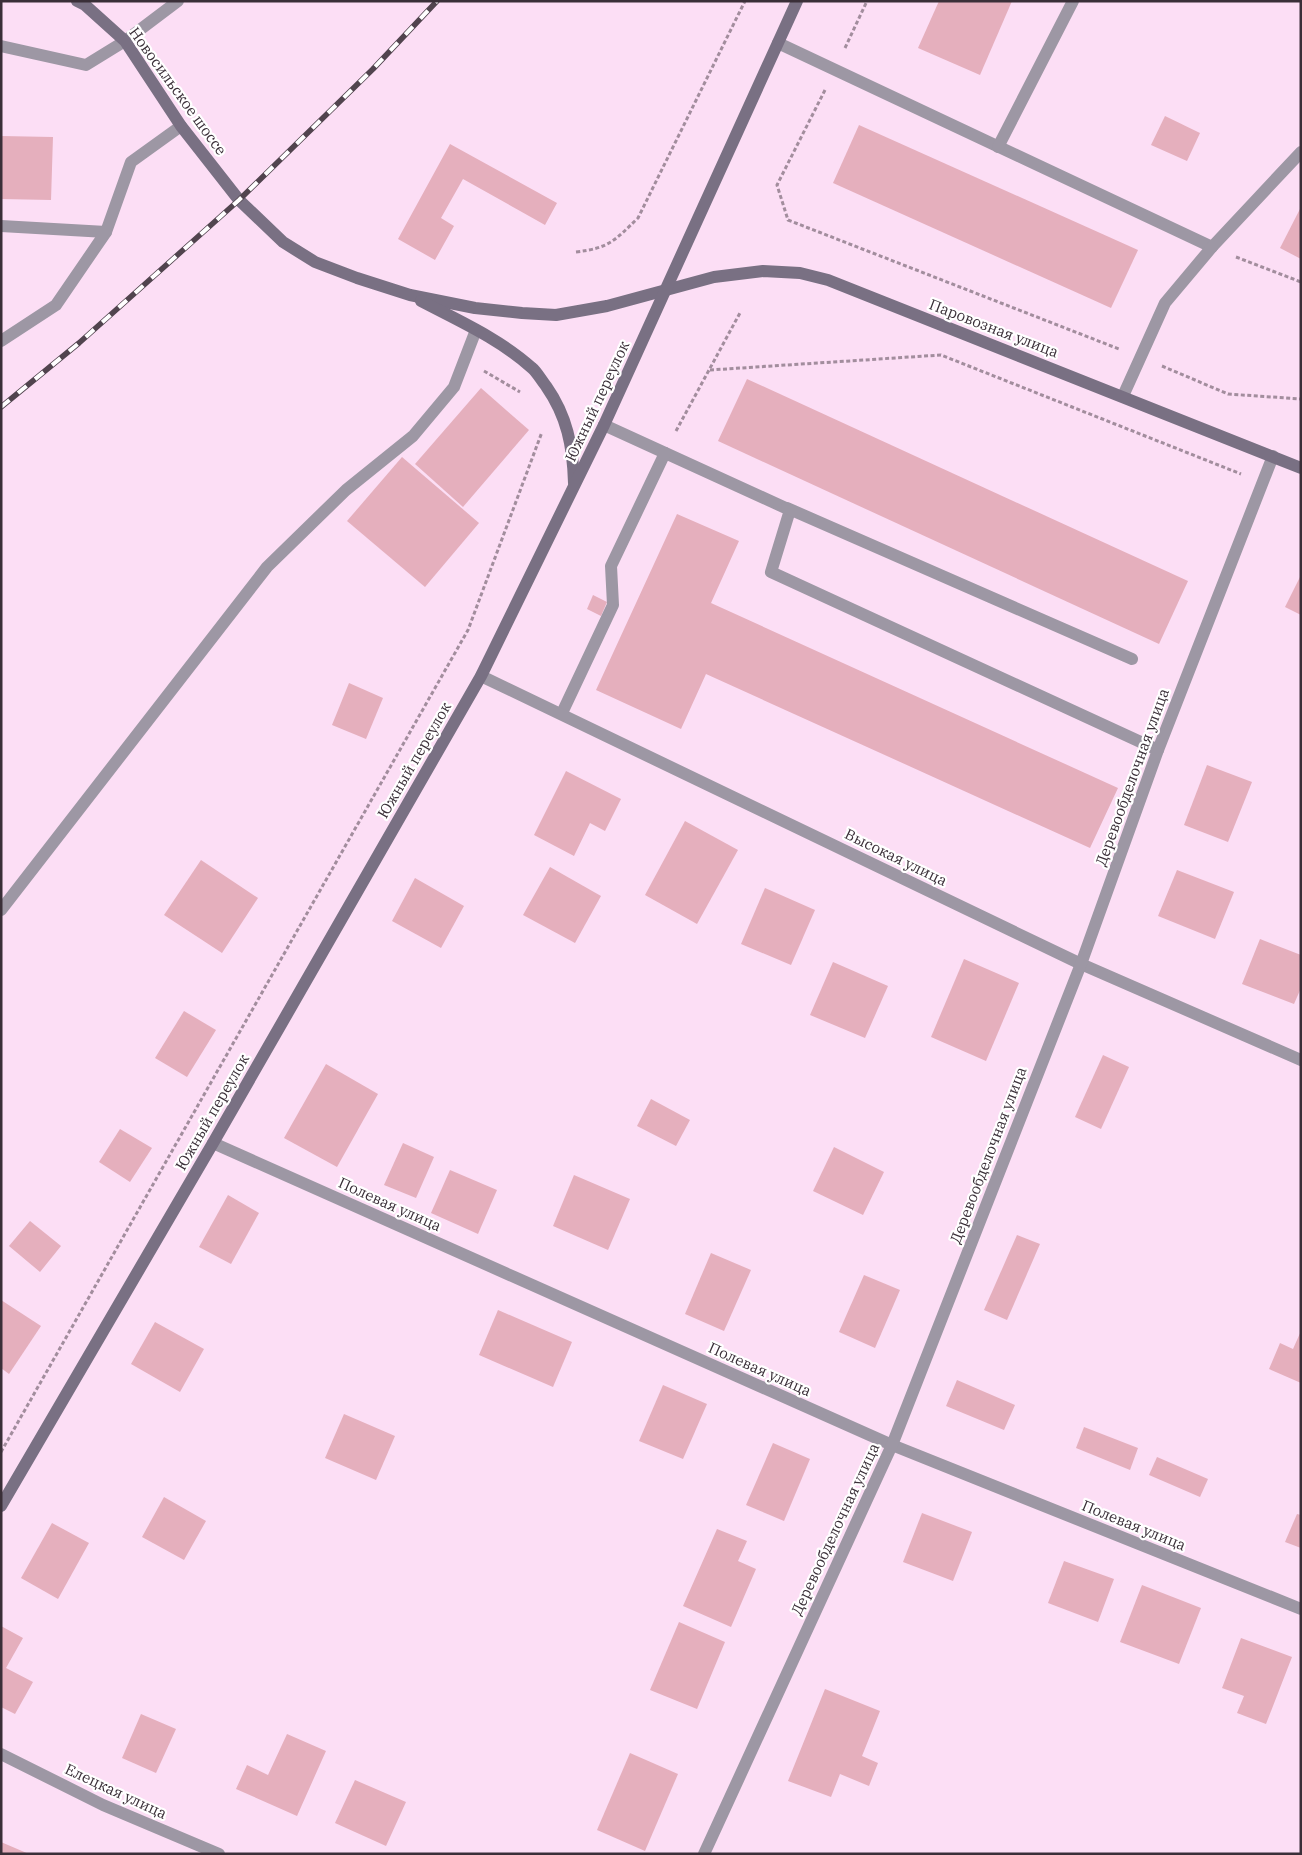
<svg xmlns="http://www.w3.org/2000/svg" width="1302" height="1855" viewBox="0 0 1302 1855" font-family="'IBM Plex Serif',serif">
	<rect width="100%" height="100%" fill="#fcdef5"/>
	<g fill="#e5afbd">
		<path d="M939,1H1012L980,75L918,48Z"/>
		<path d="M1165,116L1200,133L1187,161L1151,145Z"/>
		<path d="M859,125L1138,250L1111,308L833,183Z"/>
		<path d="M1,136L53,137L51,200L1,199Z"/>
		<path d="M450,144L557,203L545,225L463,179L441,218L454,226L435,260L398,239Z"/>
		<path d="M1301,207V259L1280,248Z"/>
		<path d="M747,379L1188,581L1159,644L718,441Z"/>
		<path d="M481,388L529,430L463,507L415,464Z"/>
		<path d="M402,457L479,523L425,587L347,521Z"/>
		<path d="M677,514L739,541L711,603L1118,788L1090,848L706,674L681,729L596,690Z"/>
		<path d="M1301,575V615L1285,607Z"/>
		<path d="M593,595L607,602L601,616L587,609Z"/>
		<path d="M349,683L383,698L366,739L332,725Z"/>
		<path d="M1207,765L1252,782L1228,842L1184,825Z"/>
		<path d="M566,771L621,799L605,831L590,823L574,856L534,835Z"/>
		<path d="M685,821L738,850L697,924L645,895Z"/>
		<path d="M201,860L258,898L222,953L164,915Z"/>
		<path d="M550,867L601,896L575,943L523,915Z"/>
		<path d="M1177,870L1234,892L1215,939L1158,916Z"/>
		<path d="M415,878L464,906L441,948L392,921Z"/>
		<path d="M765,888L815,910L791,965L741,944Z"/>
		<path d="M1260,939L1301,955V988L1294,1004L1242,984Z"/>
		<path d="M964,959L1019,983L986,1061L931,1037Z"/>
		<path d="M833,962L888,986L865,1038L810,1015Z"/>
		<path d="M184,1011L216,1030L187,1077L155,1058Z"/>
		<path d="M1103,1055L1129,1067L1101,1129L1075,1117Z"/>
		<path d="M326,1064L378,1094L337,1167L284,1138Z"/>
		<path d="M651,1099L690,1120L676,1146L637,1126Z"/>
		<path d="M120,1129L152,1148L130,1182L99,1162Z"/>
		<path d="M403,1143L434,1157L416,1198L384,1185Z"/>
		<path d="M834,1147L884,1172L863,1215L813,1191Z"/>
		<path d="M450,1170L497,1190L478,1234L431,1213Z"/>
		<path d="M574,1175L630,1199L608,1250L553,1226Z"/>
		<path d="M228,1195L259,1213L231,1264L199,1247Z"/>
		<path d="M30,1221L61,1246L40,1272L9,1246Z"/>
		<path d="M1017,1235L1040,1244L1007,1320L984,1310Z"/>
		<path d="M711,1253L751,1270L724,1331L685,1314Z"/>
		<path d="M864,1275L900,1290L875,1348L839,1332Z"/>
		<path d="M1,1300L41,1326L9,1374L1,1368Z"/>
		<path d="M498,1310L572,1342L553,1387L479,1355Z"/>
		<path d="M155,1322L204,1349L180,1392L131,1364Z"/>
		<path d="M1301,1331V1383L1269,1369L1280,1343L1293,1349Z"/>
		<path d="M957,1380L1015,1405L1004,1430L946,1406Z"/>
		<path d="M663,1385L707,1404L683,1459L639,1441Z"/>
		<path d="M344,1414L395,1436L376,1480L325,1458Z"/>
		<path d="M1084,1427L1138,1448L1130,1470L1076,1448Z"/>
		<path d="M773,1443L810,1459L784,1521L746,1505Z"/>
		<path d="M1157,1457L1208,1479L1200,1497L1149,1475Z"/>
		<path d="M164,1497L206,1521L184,1560L142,1537Z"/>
		<path d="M922,1513L972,1532L953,1581L903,1562Z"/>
		<path d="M1297,1514L1301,1515V1548L1285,1542Z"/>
		<path d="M52,1523L89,1543L58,1599L21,1578Z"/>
		<path d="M717,1529L747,1541L738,1561L756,1569L731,1627L683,1606Z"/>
		<path d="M1064,1561L1114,1579L1098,1622L1048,1603Z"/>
		<path d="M1142,1585L1201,1608L1179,1664L1120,1642Z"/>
		<path d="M679,1622L725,1642L697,1709L650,1690Z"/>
		<path d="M1,1626L23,1638L6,1668L33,1682L15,1714L1,1707Z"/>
		<path d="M1241,1638L1292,1657L1266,1724L1237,1713L1244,1696L1222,1688Z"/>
		<path d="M825,1689L880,1711L862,1756L878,1763L869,1786L840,1774L831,1797L788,1781Z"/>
		<path d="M141,1714L176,1729L156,1773L122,1758Z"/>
		<path d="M287,1734L326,1751L297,1816L236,1789L247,1765L268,1775Z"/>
		<path d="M630,1753L678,1774L645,1851L597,1830Z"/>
		<path d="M355,1780L406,1802L386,1846L335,1823Z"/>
		<path d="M1,1842L29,1854H1Z"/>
	</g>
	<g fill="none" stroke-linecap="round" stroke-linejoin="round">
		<g stroke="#a28d9d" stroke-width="3" stroke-dasharray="4 2.5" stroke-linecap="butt">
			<path d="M845,48L867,1"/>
			<path d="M825,90L777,185L788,220L1119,349"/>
			<path d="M576,252C610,248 615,240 638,218L745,1"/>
			<path d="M1236,257L1301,282"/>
			<path d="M1162,366L1228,394L1301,399"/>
			<path d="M710,370L941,355L1241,474"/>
			<path d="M484,371L520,392"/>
			<path d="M676,431L741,311"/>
			<path d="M1,1452L468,630L542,432"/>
		</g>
		<g stroke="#9d97a4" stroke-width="12">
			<path d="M778,43L1212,247"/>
			<path d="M1,46L86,65L125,41L178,1"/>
			<path d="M998,147L1073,1"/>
			<path d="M1,226L106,232"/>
			<path d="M1,341L56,305L106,232L131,162L181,126"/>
			<path d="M1123,396L1165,303L1212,247L1301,152"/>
			<path d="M604,425L790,510L771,572L1158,750"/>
			<path d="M787,508L1132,659"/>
			<path d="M562,713L613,605L611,566L665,453"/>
			<path d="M1,910L267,567L346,490L413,436L454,387L476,330"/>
		</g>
		<g stroke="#9d97a4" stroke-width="12">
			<path d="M481,676L1081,964L1301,1060"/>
			<path d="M213,1143L892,1445L1301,1609"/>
			<path d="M1,1754L103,1805L219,1854"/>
			<path d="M704,1854L892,1445L1081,964L1158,750L1273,456"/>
		</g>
		<g stroke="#797083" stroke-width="12">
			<path d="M77,1L85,5L125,41L181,126L239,200L283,242L315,262L357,278L410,295L475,308L522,313L556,315L607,306L714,277L763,271L800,273L828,280L1301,468"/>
			<path d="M421,301C459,321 500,339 532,368C537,372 541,380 546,386C567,416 573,446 574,483"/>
			<path d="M1,1506L213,1143L481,676L604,425L797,1"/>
		</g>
		<g stroke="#51444e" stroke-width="5.5">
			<path id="rail" d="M1,407L79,343L239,200L373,69L437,1"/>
		</g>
		<use href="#rail" stroke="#fff" stroke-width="4" stroke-dasharray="11" stroke-linecap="butt"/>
	</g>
	<g text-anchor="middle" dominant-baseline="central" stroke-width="4.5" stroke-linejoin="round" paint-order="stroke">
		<g font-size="15" fill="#3a2f38" stroke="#fff">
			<text transform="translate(178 91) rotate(54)">Новосильское шоссе</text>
			<text transform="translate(994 328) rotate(21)">Паровозная улица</text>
			<text transform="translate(597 401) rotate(-65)">Южный переулок</text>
			<text transform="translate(414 760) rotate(-60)">Южный переулок</text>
			<text transform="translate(1132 777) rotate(-70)">Деревообделочная улица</text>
			<text transform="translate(896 857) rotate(26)">Высокая улица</text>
			<text transform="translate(212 1112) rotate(-60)">Южный переулок</text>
			<text transform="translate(988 1155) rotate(-69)">Деревообделочная улица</text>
			<text transform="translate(390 1204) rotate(24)">Полевая улица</text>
			<text transform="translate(760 1369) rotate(24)">Полевая улица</text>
			<text transform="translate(1134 1525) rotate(22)">Полевая улица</text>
			<text transform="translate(835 1529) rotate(-65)">Деревообделочная улица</text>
			<text transform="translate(116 1791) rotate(25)">Елецкая улица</text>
		</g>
	</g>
	<rect width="1302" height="1855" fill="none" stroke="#3a2f38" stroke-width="5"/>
</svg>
